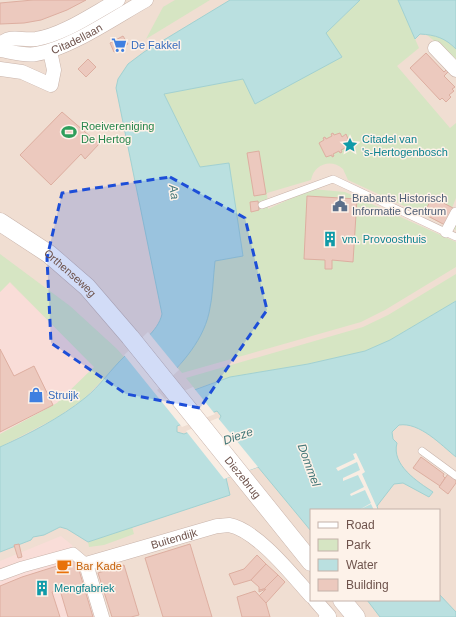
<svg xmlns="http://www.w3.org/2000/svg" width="456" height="617" viewBox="0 0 456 617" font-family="Helvetica,sans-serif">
	<rect width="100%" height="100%" fill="#f9ede3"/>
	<path fill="#f0ded2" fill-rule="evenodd" d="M0,0H456V296L342,435L456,391V617H0ZM311,510H439V600H311Z"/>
	<g fill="#f9ddd8">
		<path d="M9,282L95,367L57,403L0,434V292Z"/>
		<path d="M61,536L72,545L94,617H0V561Z"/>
	</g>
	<g fill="#d6e5c3">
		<path d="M175,0H210L146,39L163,7Z"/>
		<path d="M360,0H398L419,48L397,66L450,128L456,123V198L452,208L456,211V230L348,180L343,169C331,158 314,164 311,180L267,193L268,209L312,189L345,192L456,242V267L385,310L361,322L182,373L178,368L197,341L209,314L215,261L243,256L228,163L200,167L164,94L243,79L255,104L341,57L326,33Z"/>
		<path d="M427,35C440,36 447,40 456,49V59Z"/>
		<path d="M0,254L70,306L117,349L124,357L85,398L56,418L0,447V434L57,403L94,367L10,282L0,292Z"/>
		<path d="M456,274V301L390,340L365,351L308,364L230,377L195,389L186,378L363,327L388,315Z"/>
		<path d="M132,527L134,534L104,545L89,547L88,542Z"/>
	</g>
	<g fill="#bae0e0" stroke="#a1d1d1" fill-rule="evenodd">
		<path d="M230,0H360L326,33L342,57L255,104L243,79L164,94L200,167L229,163L243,256L215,261C213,278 213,296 209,313C202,344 177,369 155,390L164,401L230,377L308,364L365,351L390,340L456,301V457C441,445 420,422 399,425L392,432L393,439L397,443C391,465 418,482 433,492L429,497L403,483L394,484L377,506L378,510H311V531L258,467L226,478L230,495L88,542L67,529L60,527L44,535L33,537L31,540L0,552V447C29,434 60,418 85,398C100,386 111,369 125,356C139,344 158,332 162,314L116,88L118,79L128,64L144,52ZM217,411L221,416L219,420L184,434L177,432V426Z"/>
		<path d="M398,0H456V49C445,38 436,35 420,34L415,39Z"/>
		<path d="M439,594L456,612V617H380L367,600H439Z"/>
	</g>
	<g fill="#f9ede3">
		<path d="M148,332L179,370L157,390L165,399L193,387L215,414L182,427L124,355Z"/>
		<path d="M218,418L258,467L224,479L186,431Z"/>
		<path d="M356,453L365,472L362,474L378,510H374L371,504L359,510L371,503L365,490L351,496L350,494L364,487L358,475L343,481V478L360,470L357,462L338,471L336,468L355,459L353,454Z"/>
	</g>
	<g fill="#ecc9be" stroke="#ddaea0">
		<path d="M33,0H86L67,10L41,20L24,23L0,24V3Z"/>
		<path d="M123,36L128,44L114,52L110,43Z"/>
		<path d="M426,53L444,72L446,70L448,72L444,76L455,87L452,89L454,91L449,95L451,97L446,102L442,98L440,100L410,68Z"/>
		<path d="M88,59L96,67L86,77L78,69Z"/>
		<path d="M62,112L99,144L85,159L81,154L51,185L20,155Z"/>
		<path d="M333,133L334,135L340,133L342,137L346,134L349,141L345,143L347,147L341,150L342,152L340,153L339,151L333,154L334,156L332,157V155L326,157L319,143L324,140L323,138L325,137L326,139L332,136L331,134Z"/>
		<path d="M259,151L266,194L254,196L247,153Z"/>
		<path d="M307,196L357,199L353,262L332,260V269H325V260L304,259Z"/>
		<path d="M432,197L453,208L445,225L424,214Z"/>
		<path d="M258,201L259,210L251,212L250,202Z"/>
		<path d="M0,349L14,376L34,366L53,405L0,432Z"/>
		<path d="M421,457L444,474L443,476L445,478L440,486L413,468Z"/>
		<path d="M448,474L456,480V483L448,494L439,487Z"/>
		<path d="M19,544L22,557L18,558L14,545Z"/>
		<path d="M190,544L212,617H163L145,558Z"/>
		<path d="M257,555L266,564L251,580L234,585L229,574L244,569Z"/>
		<path d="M76,560L93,617H68L60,590L52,592L60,617H0V586L22,577Z"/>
		<path d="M266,564L278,575L264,589L259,590V587L251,580Z"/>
		<path d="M124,565L139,615L131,617H112L98,573Z"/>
		<path d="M278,575L285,582L266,603L259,596L266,589L259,592V590L264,589Z"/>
		<path d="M255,591L266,603L270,617H242L237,597Z"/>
	</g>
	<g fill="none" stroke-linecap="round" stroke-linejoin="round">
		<g stroke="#c9b4ab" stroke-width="8">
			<g id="service">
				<path d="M262,205L333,179L456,237"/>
				<path d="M422,451L456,476"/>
			</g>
		</g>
		<g stroke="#c9b4ab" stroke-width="12">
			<g id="pedestrian">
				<path d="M446,232L456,213"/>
				<path d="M0,575L22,567L73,553L86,564"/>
			</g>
		</g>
		<g stroke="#c9b4ab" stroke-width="15">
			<g id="minor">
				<path d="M0,44C13,34 20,41 36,39C63,35 94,13 118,0"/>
				<path d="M435,48L456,70"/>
				<path id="s1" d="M0,50C12,52 25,56 36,54C68,50 117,16 146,0"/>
				<path d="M0,69L22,72L51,85L54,70L50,51"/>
				<path d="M315,600L329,616L326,617"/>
				<path id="s2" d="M102,617L86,564L217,526C221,526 226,525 229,525C257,530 293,576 311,596"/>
			</g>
		</g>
		<g stroke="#c9b4ab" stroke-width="19">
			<g id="tertiary">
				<path id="s3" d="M0,222L49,254L87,287L130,337L311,562"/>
				<path d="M342,600L356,617"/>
			</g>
		</g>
		<use href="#service" stroke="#fff" stroke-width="7"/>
		<use href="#pedestrian" stroke="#fff" stroke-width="11"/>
		<use href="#minor" stroke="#fff" stroke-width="14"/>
		<use href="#tertiary" stroke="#fff" stroke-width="18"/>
	</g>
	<path fill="#1d4ed8" fill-opacity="0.2" stroke="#1d4ed8" stroke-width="3" stroke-dasharray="8 5" stroke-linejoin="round" d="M170,177L245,218L267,310L200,408L126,394L51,343L47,258L62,193Z"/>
	<defs>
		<g id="supermarket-bare" transform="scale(1.2)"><path d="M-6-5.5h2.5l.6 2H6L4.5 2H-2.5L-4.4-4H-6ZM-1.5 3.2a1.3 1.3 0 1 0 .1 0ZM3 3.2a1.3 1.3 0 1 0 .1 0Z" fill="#3f7fe0" stroke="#fdf2e9" stroke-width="2.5" paint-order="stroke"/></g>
		<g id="stadium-bare" transform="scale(1.2)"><path d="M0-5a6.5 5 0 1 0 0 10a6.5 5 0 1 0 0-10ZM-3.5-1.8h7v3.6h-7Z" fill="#2e9e5b" stroke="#fdf2e9" stroke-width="2.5" paint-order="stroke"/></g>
		<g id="sight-bare" transform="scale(1.2)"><path d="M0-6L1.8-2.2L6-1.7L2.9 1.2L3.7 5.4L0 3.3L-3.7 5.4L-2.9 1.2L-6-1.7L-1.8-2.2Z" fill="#0f9aa8" stroke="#fdf2e9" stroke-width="2.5" paint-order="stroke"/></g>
		<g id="civic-bare" transform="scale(1.2)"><path d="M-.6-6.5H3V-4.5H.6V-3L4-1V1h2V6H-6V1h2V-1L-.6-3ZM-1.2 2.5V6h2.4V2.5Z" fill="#5c6f8a" stroke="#fdf2e9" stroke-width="2.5" paint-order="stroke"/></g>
		<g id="building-bare" transform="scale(1.2)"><path d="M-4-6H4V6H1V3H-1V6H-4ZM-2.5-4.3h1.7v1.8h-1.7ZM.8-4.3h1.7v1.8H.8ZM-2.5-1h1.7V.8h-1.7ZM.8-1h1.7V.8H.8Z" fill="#0f9aa8" stroke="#fdf2e9" stroke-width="2.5" paint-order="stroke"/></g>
		<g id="shop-bare" transform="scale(1.2)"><path d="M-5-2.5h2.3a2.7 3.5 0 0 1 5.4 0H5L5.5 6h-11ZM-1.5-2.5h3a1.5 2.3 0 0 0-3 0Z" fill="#3f7fe0" stroke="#fdf2e9" stroke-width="2.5" paint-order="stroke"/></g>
		<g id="cafe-bare" transform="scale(1.2)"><path d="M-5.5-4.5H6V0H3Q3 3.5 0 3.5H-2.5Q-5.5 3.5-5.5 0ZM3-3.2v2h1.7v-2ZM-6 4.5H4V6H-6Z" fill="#e8710a" stroke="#fdf2e9" stroke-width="2.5" paint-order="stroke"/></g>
	</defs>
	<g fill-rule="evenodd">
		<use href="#supermarket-bare" x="119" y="45"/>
		<use href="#stadium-bare" x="69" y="132"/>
		<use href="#sight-bare" x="350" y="145"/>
		<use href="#civic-bare" x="340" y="204"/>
		<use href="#building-bare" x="330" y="239"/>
		<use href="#shop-bare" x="36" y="395"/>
		<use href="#cafe-bare" x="64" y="566"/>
		<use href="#building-bare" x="42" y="588"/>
	</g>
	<g text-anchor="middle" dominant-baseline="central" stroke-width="3" stroke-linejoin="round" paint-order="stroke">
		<g font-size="11" fill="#6e534c" stroke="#fdf2e9">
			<text stroke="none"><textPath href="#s1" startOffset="80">Citadellaan</textPath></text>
			<text stroke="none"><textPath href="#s3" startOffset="87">Orthenseweg</textPath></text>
			<text stroke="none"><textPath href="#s3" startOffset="355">Diezebrug</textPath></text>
			<text stroke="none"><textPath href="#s2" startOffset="147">Buitendijk</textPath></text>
		</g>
		<g font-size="11" fill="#366cbe" stroke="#fdf2e9" text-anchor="start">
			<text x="131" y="45">De Fakkel</text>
			<text x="48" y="395">Struijk</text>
		</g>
		<g font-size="11" fill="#27864d" stroke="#fdf2e9" text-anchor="start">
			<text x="81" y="126">Roeivereniging<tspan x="81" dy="13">De Hertog</tspan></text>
		</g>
		<g font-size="11" fill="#0d838f" stroke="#fdf2e9" text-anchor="start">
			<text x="362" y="139">Citadel van<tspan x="362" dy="13">'s-Hertogenbosch</tspan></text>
			<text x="342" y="239">vm. Provoosthuis</text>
			<text x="54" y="588">Mengfabriek</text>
		</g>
		<g font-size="11" fill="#4e5e75" stroke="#fdf2e9" text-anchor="start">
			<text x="352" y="198">Brabants Historisch<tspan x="352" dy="13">Informatie Centrum</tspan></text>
		</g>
		<g font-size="11" fill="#c56008" stroke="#fdf2e9" text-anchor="start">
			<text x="76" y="566">Bar Kade</text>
		</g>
		<g font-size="12" font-style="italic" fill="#457879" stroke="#fdf2e9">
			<text transform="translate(174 192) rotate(81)">Aa</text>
			<text transform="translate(238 436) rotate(-19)">Dieze</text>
			<text transform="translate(309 465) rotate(70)">Dommel</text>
		</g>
	</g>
	<rect x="310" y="509" width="130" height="92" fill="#fdf2e9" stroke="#c4b2aa"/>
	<rect x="318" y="522" width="20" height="6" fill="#ffffff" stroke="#c4b2aa"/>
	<text x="346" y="529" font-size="12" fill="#6e534c">Road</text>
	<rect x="318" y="539" width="20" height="12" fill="#d6e5c3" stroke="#c4b2aa"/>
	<text x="346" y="549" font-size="12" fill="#6e534c">Park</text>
	<rect x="318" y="559" width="20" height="12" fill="#bae0e0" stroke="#c4b2aa"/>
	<text x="346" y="569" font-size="12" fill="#6e534c">Water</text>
	<rect x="318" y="579" width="20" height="12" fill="#ecc9be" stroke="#c4b2aa"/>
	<text x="346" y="589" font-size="12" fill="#6e534c">Building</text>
</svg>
